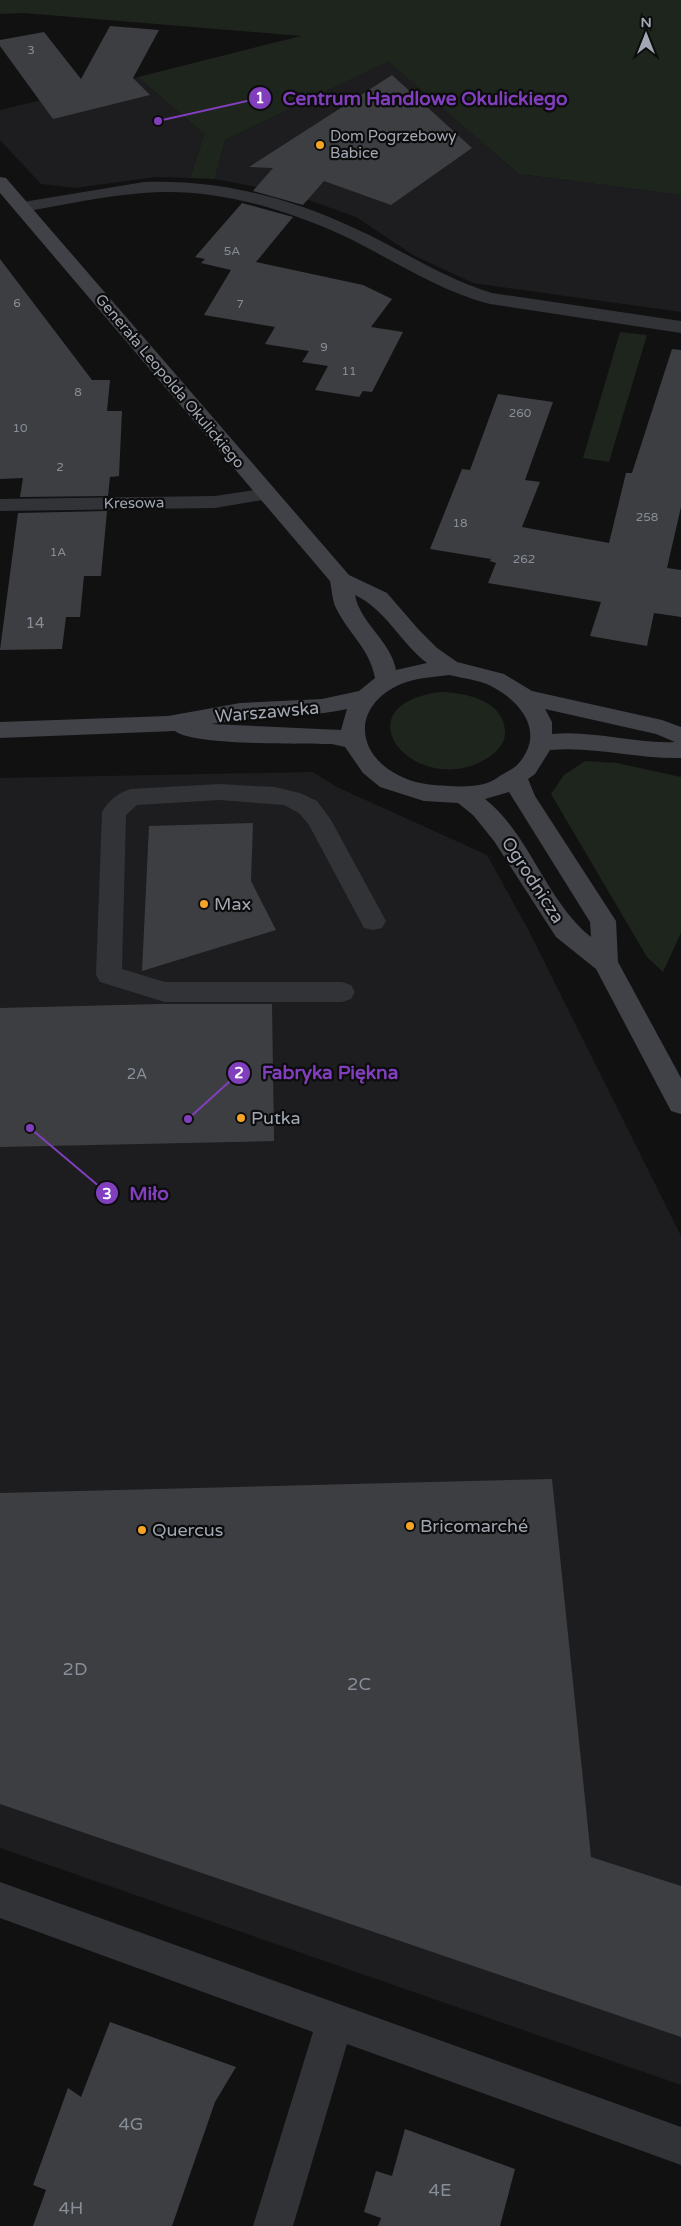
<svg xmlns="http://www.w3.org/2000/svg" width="681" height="2226" viewBox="0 0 681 2226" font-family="'Varela Round',sans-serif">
	<rect width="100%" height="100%" fill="#111112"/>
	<g fill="#1d1d1f">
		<path d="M388,60L519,174L681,195V312L473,283L413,255L356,217L289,193L215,179L225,140Z"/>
		<path d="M138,77L204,134L190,178L155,177L76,188L41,184L0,140V110Z"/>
		<path d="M313,772L337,787L487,855L529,931L681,1236V2085L0,1848V778Z"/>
	</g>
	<g fill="#1d251d">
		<path d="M0,0H681V195L519,174L388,61L225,140L215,179L190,178L204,134L138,77L301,36L24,13L0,14Z"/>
		<path d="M620,332L647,335L609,462L583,458Z"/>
		<path d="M440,692C463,692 504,700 505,731C506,744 495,754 484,760C415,799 337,706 440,692Z"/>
		<path d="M585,761L617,763L681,777V933L663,972L647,957L551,794L564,775Z"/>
	</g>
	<g fill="#3d3e42">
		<path d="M110,26L159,30L133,78L150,95L53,119L0,46V40L44,32L81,79Z"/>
		<path d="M392,75L472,148L391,205L324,181L303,205L253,191L273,168L249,167Z"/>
		<path d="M242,203L293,217L256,262L363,285L392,299L371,327L403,332L372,392L363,391L359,397L315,390L328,366L302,362L309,351L265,344L275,327L204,315L231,270L201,263L205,259L195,257Z"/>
		<path d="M0,259L92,380H110L107,411H122L119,476L110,477L108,496L20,497L23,478L0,479Z"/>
		<path d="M672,349L681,350V507L667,568L681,570V617L654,613L647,646L590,636L601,602L488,583L496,563L490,561L491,559L430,549L462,469L470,470L498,394L553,402L525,480L540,482L522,527L609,543L626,473H632Z"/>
		<path d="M107,511L101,576H84L80,617H66L62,649L0,650L18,513Z"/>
		<path d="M253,823L251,881L276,930L142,971L149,826Z"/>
		<path d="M159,1004H272L274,1141L0,1147V1008Z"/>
		<path d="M552,1479L591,1857L681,1886V2037L0,1804V1493Z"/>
		<path d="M110,2022L236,2067L215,2102L172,2226H33L46,2190L33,2185L68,2088L81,2097Z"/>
		<path d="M405,2129L515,2169L500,2226H378L381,2218L364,2212L376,2171L392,2176Z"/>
	</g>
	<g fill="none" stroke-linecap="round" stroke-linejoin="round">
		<path fill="#323337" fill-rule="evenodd" d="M219,784L275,787L300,793L317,801L331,820L386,921L382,928L373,930L364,928L309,825L299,813L284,805L219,800L137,805L126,815L122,969L165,982H342L351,985L355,992L351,999L342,1002H165L100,982L96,975L102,812C108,801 119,792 131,789Z"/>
		<g fill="#323337" fill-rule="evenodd">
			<path d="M144,182C217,179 289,197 354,228C401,249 442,278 492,293L681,321V333L490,304C436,290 392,259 342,235C280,207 211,187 143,193C103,196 63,205 23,212L17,211L14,207L17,203L23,202Z"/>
			<path d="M267,488L274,490L277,494L274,498L215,508L0,511V499L215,496Z"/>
			<path d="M0,1882L681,2127V2165L347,2044L293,2226H253L313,2032L0,1918Z"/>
		</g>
		<path fill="#404247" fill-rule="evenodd" d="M0,177L6,178L349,575L387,593L419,630L437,648L457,662L504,674L532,691L662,720L681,727V758C637,759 594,746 550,750L535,774L528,779L535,796L616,921L618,962L681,1078V1114L671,1111L596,969L556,937L494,841L473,815L458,803L424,801L380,787L363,773L345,747L332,744C304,743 192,746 175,731L0,738V722L168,716L240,703L322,699L359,691L375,678C370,649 348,633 336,608C332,600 332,590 330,581L0,193ZM355,595C386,610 400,642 427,663L396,670C391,641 360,623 355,595ZM449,675C462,678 478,680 489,685C520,700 546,731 519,763C514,769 504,773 497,778C484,787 465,787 449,786C431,785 415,784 398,775C353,752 354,704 401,684C416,678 433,677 449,675ZM347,709L341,730L211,724C256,716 302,719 347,709ZM545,709L656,734L675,742C634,744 594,730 552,734V722ZM509,792L590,922L591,937C546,901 529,833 485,799Z"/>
	</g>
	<g fill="#f5a425" stroke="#0c0c0d" stroke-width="2">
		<circle cx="320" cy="145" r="5"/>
		<circle cx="204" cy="904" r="5"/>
		<circle cx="241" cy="1118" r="5"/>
		<circle cx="410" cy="1526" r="5"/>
		<circle cx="142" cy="1530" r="5"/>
	</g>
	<g text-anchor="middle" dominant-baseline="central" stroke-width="4.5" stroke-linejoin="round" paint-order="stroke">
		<g font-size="12" fill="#888e97">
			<text x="31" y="50">3</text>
			<text x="232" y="251">5A</text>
			<text x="17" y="303">6</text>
			<text x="240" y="304">7</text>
			<text x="324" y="347">9</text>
			<text x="349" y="371">11</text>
			<text x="78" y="392">8</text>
			<text x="520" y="413">260</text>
			<text x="20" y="428">10</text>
			<text x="60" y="467">2</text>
			<text x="647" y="517">258</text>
			<text x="460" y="523">18</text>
			<text x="58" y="552">1A</text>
			<text x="524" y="559">262</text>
		</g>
		<g font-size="15" fill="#a1a8b3" stroke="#0c0c0d" text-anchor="start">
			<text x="330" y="136">Dom Pogrzebowy<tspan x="330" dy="17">Babice</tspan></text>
		</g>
		<g font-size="15" fill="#a1a8b3" stroke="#0c0c0d">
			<text transform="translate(170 381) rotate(50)">Generała Leopolda Okulickiego</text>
			<text transform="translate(134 503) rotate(-1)">Kresowa</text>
		</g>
		<g font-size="15" fill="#888e97">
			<text x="35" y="623">14</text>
			<text x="137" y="1074">2A</text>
		</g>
		<g font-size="18" fill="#a1a8b3" stroke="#0c0c0d">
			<text transform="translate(267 712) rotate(-5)">Warszawska</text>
			<text transform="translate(533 880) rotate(57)">Ogrodnicza</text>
		</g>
		<g font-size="18" fill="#a1a8b3" stroke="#0c0c0d" text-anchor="start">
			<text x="214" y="904">Max</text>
			<text x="251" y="1118">Putka</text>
			<text x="420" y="1526">Bricomarché</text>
			<text x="152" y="1530">Quercus</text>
		</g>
		<g font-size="18" fill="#888e97">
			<text x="75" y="1669">2D</text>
			<text x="359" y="1684">2C</text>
			<text x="131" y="2124">4G</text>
			<text x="440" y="2190">4E</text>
			<text x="71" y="2208">4H</text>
		</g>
	</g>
	<path fill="none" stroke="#813fbd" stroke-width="2" d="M158 121L260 98M188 1119L239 1073M30 1128L107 1193"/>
	<g fill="#813fbd" stroke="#0c0c0d" stroke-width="2">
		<circle cx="158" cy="121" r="5"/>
		<circle cx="188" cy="1119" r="5"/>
		<circle cx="30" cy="1128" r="5"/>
		<circle cx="260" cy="98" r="12"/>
		<circle cx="239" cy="1073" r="12"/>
		<circle cx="107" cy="1193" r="12"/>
	</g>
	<g font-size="15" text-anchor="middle" font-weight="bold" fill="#fff">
		<text x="260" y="103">1</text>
		<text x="239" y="1078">2</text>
		<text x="107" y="1199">3</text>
	</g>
	<g font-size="19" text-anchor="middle" font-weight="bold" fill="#813fbd" stroke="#0c0c0d" stroke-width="4.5" stroke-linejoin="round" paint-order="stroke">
		<text x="425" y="105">Centrum Handlowe Okulickiego</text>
		<text x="330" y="1079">Fabryka Piękna</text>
		<text x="149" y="1200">Miło</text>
	</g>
	<g transform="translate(646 35)" stroke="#0c0c0d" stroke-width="4" paint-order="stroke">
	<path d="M0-4L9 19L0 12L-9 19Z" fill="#a1a8b3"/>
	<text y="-8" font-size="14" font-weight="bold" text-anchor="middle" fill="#a1a8b3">N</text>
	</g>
</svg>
